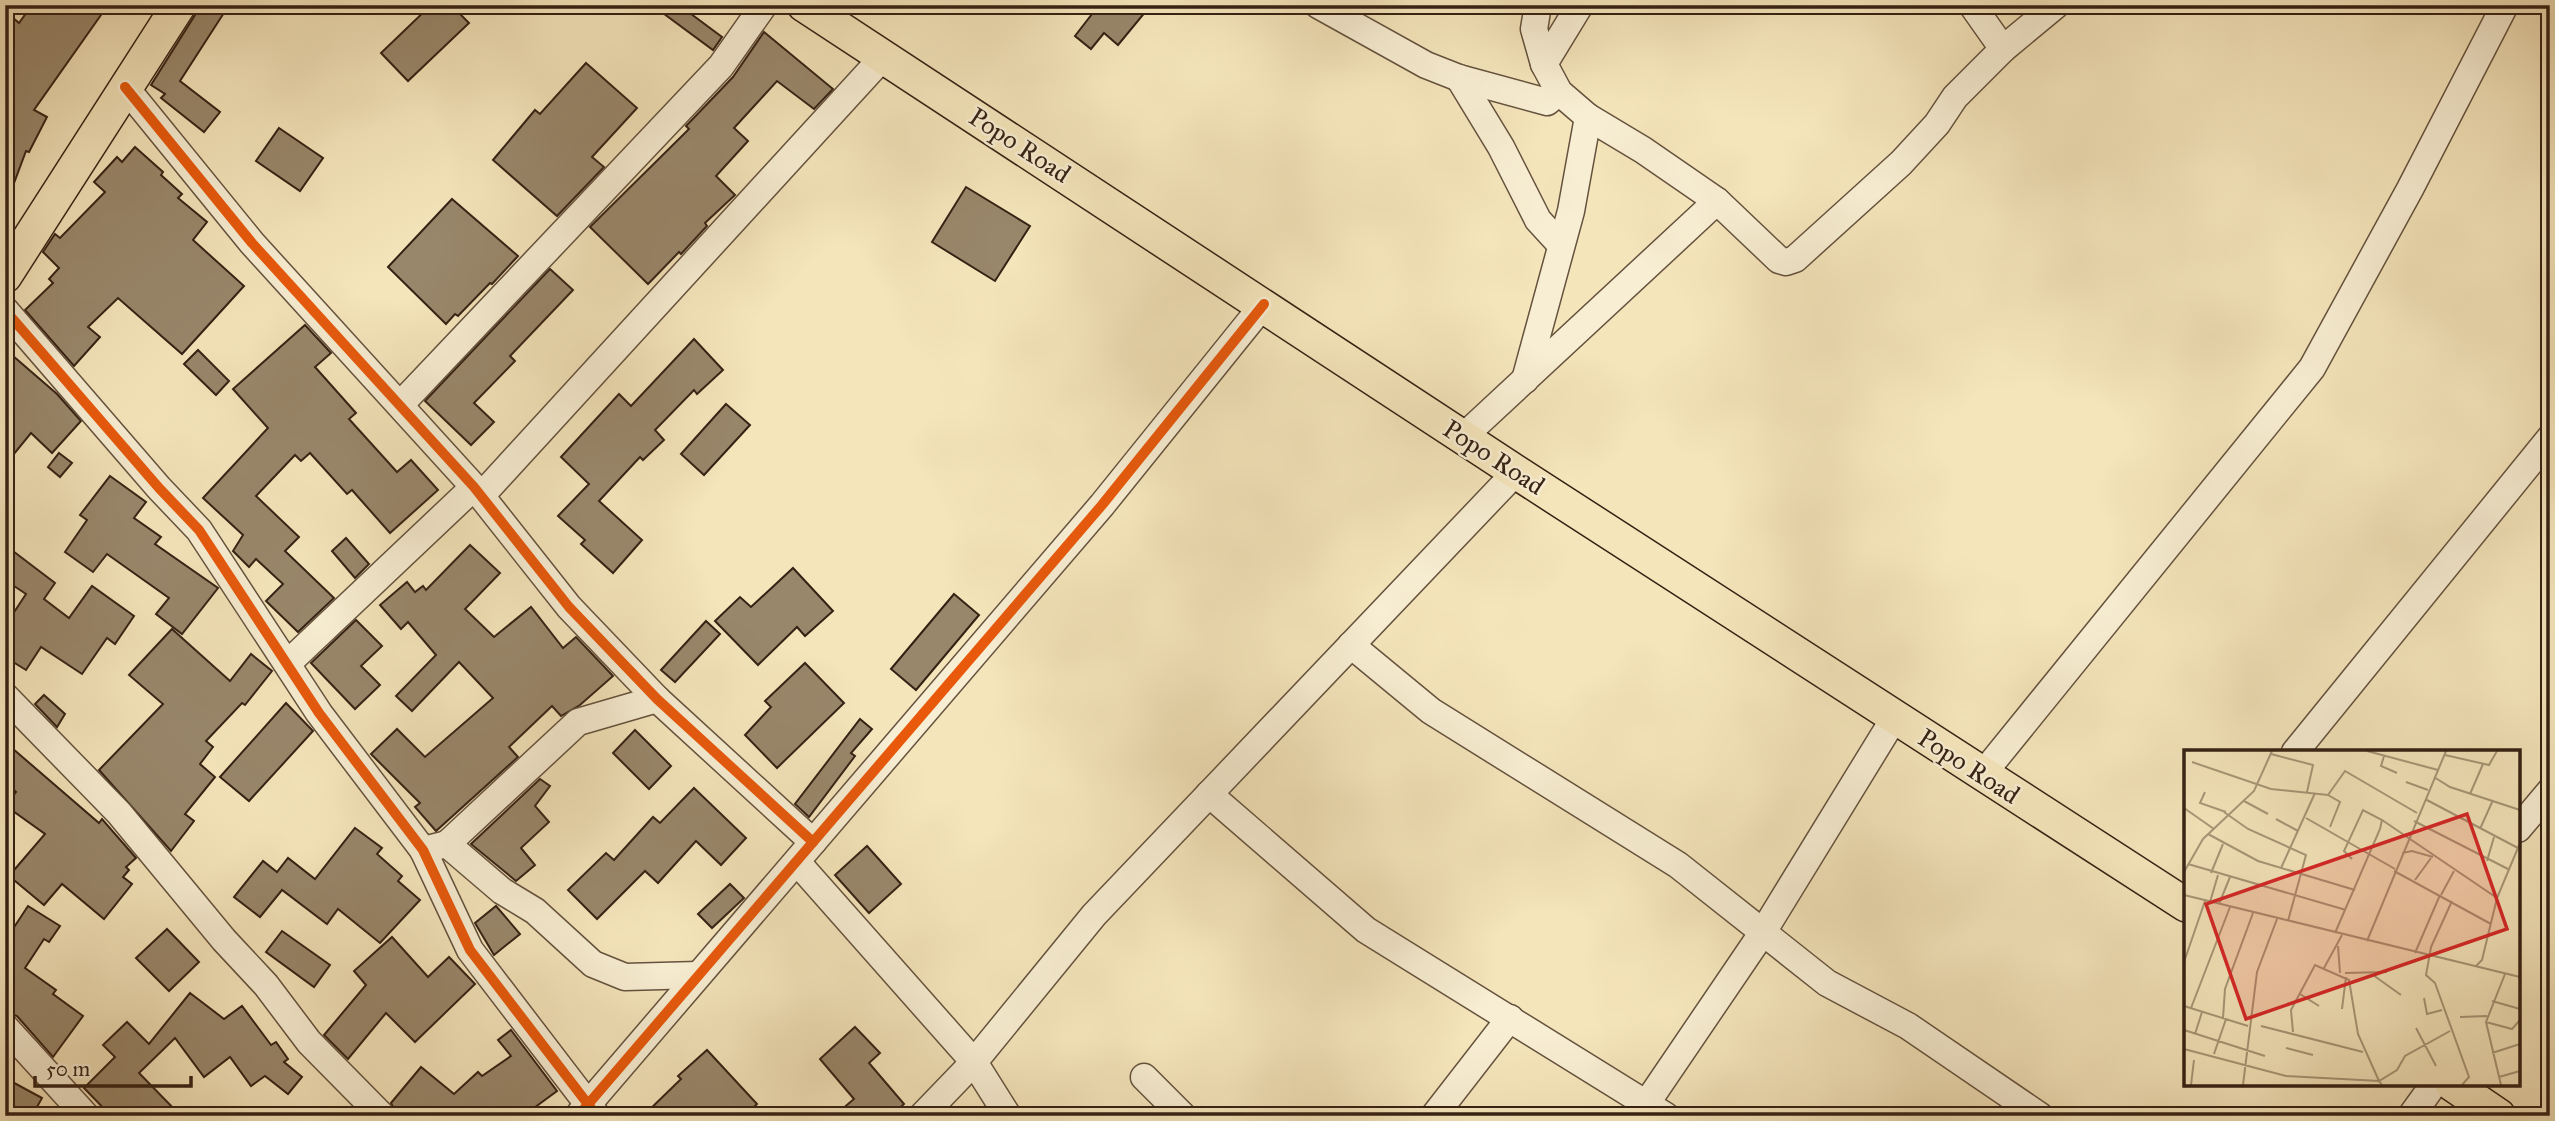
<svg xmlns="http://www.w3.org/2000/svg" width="2555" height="1121" viewBox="0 0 2555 1121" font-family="'IM FELL Great Primer',serif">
	<rect width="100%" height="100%" fill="#f5e5bb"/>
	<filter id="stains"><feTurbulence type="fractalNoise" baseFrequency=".00286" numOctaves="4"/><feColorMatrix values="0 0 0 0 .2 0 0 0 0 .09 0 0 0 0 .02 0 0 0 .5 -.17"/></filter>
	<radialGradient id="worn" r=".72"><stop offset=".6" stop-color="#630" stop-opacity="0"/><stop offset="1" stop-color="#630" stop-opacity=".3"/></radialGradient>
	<g fill="#99876b" stroke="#352114" stroke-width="2">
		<path d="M32,5H108L34,110L47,117L29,152L26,151L7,202L5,152L13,138L5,132V11L19,23Z"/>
		<path d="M198,5H229L180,81L220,112L204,132L161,98L165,94L151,85L195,15Z"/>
		<path d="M431,5H451L469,23L408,81L381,53Z"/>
		<path d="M652,5H679L722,37L713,50Z"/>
		<path d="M1099,5H1151L1118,45L1104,33L1091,49L1075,36Z"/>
		<path d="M764,32L833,89L814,109L777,81L734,128L748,141L716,176L735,195L705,223L707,226L681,254L679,252L648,284L590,227L689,129L686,126L733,77Z"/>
		<path d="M586,63L637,108L592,157L604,167L557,216L493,160L535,110L540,114Z"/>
		<path d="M279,128L323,158L300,191L256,161Z"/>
		<path d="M135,147L163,172L161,175L182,194L178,198L207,222L193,240L244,286L182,354L118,298L88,327L100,337L74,366L25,310L53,283L49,279L59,268L43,252L55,234L60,238L105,192L94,182L117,157L122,162Z"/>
		<path d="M966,187L1030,226L995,281L932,242Z"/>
		<path d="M452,199L518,256L492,284L490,283L458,316L455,314L446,324L388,267Z"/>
		<path d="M550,269L573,290L510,356L515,361L474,403L494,422L471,445L425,401Z"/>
		<path d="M305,325L331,353L315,367L356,413L349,419L397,472L411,460L438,490L390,533L352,490L347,494L310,453L301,461L295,455L256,496L299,537L285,551L334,598L298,632L266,601L283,584L256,559L249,567L233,551L243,535L203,498L268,428L233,389Z"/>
		<path d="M694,339L723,370L697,394L694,390L655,430L664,440L643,460L640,457L599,501L642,540L613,573L581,544L585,540L558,516L589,484L561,457L619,394L631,406Z"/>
		<path d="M5,349L57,394L81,421L52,453L31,433L5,465Z"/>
		<path d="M198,350L229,381L216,395L184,364Z"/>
		<path d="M726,404L750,425L704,475L681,454Z"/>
		<path d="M59,453L72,463L60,477L48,467Z"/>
		<path d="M110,476L146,502L134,518L161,537L155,544L218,588L182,634L156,614L169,598L107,554L93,572L65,552L87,520L80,515Z"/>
		<path d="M346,538L369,564L355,578L332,551Z"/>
		<path d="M5,545L55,583L44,599L69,618L92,586L134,616L115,644L107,638L82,674L41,647L26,670L5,657V626L26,594L5,580Z"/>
		<path d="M470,545L500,573L465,609L494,637L531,607L563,648L576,637L613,676L580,705L561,716L552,706L509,747L518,757L436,831L415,807L420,803L371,754L397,729L425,757L493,698L459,662L412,711L396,696L436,655L408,622L401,629L380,605L407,582L415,592L423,586L426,590Z"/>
		<path d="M793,568L833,611L805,636L797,627L758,665L715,621L740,597L751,607Z"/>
		<path d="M954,594L979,615L916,690L891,669Z"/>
		<path d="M356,620L382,646L361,666L380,685L355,709L311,663Z"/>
		<path d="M706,621L720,634L675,682L661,670Z"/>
		<path d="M172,629L230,681L251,654L272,671L245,705L242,703L206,741L213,747L200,764L215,777L185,814L194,821L171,851L99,770L163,704L129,675Z"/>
		<path d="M805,663L844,703L777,768L745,735L771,707L765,701Z"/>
		<path d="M44,695L65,714L57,727L35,704Z"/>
		<path d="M286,703L313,731L249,801L220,777Z"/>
		<path d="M860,719L872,729L851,753L855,756L809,817L795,804Z"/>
		<path d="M635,730L671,766L649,789L613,753Z"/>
		<path d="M5,742L99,823L102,819L136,858L126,867L129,870L123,877L132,884L104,919L62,884L44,905L9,876L45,834L6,806L16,792L5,782Z"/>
		<path d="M540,779L550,786L535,806L549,822L521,848L535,865L516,881L471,844Z"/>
		<path d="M694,788L746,838L721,865L696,841L658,883L645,871L597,919L568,890L606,853L614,860L653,817L660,823Z"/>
		<path d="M355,828L382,848L377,854L402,876L398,881L420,900L380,943L338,909L327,924L282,890L260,917L234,897L263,861L277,872L288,858L315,879Z"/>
		<path d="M867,846L901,884L869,913L835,875Z"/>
		<path d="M730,884L744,898L712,928L698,914Z"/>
		<path d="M28,906L60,926L49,942L44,939L25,968L56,990L53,994L83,1016L53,1057L17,1016L5,1012V941Z"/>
		<path d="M496,906L520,934L494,955L475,923Z"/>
		<path d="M167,929L199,962L169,991L136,958Z"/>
		<path d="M282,931L330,965L314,987L266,952Z"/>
		<path d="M392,937L428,977L449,957L475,984L415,1042L386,1013L348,1059L324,1035L366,985L354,971Z"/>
		<path d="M190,993L224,1019L242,1006L271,1045L276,1042L288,1059L284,1062L302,1077L288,1094L265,1076L251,1086L230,1057L204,1077L175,1038L139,1073L181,1116H111L84,1088L115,1057L103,1045L127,1022L149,1044Z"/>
		<path d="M855,1027L880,1053L869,1063L904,1104L891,1116H834L854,1099L820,1059Z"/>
		<path d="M511,1030L557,1091L523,1116H397L391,1103L421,1067L454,1094L478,1072L482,1076L511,1056L498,1040Z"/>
		<path d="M707,1050L757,1104L745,1116H643L681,1079L678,1076Z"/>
		<path d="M5,1078L42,1098L32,1116H5Z"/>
	</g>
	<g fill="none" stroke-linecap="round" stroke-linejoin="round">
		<g stroke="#65523e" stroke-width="29">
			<g id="minor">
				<path d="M1318,5L1426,65L1459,78L1547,102L1559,92"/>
				<path d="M1538,5L1534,29L1544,64L1559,92L1588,117L1643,150L1717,201L1779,260L1786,262L1795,259L1901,163L1937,124L1955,97L2003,49L2056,5"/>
				<path d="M1972,5L2003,49"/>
				<path d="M1544,64L1580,5"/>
				<path d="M1459,78L1501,147L1538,220L1560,244"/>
				<path d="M125,87L252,243L474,487L569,607L657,699L813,842"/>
				<path d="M5,310L159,488L199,530L319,713L423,850L470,950L597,1116"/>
				<path d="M1525,380L1571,211L1588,117"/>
				<path d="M400,405L721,66L764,5"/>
				<path d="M1463,437L1717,201"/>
				<path d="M481,496L884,56"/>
				<path d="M1351,645L1431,711L1678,865L1827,983L1908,1026L2040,1116"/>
				<path d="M288,663L474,487"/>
				<path d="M5,696L119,813L224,940L266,985L309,1042L382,1116"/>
				<path d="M2295,752L2550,438"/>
				<path d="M1982,775L2312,368L2410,189L2505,5"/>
				<path d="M1209,794L1366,930L1666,1116"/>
				<path d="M2518,829L2550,791"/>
				<path d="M447,844L578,722L657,699"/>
				<path d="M423,850L447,844L502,891L535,911L593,964L625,977L698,975"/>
				<path d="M797,862L974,1062L1008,1116"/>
				<path d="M5,1027L86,1116"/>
				<path d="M1144,1077L1183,1116"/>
				<path d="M578,1116L1102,505L1264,304"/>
				<path d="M922,1116L974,1062L1094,915L1516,472"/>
				<path d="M1434,1116L1510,1018"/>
				<path d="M1638,1116L1763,932L1895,717"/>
				<path d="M2411,1116L2434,1084"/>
			</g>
		</g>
		<g stroke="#352114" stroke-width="36">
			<g id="major">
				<path d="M804,5L1516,472L2186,905"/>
				<path d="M5,276L179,5"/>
				<path d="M2452,1084L2499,1116"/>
			</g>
		</g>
		<use href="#minor" stroke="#f8eed3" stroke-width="26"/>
		<use href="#major" stroke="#f5e5bb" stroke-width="33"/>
		<g stroke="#f8eed3" stroke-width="15">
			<g id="cycleway">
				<path d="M125,87L252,243L474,487L569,607L657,699L813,842"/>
				<path d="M5,310L159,488L199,530L319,713L423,850L470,950L597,1116"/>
				<path d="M578,1116L1102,505L1264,304"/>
			</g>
		</g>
		<use href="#cycleway" stroke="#e8590c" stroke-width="10"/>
	</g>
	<g text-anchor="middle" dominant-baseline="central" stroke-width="5" stroke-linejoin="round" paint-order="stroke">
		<g font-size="26" fill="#352114" stroke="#f8eed3">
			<text transform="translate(1020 145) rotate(33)">Popo Road</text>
			<text transform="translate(1494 457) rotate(33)">Popo Road</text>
			<text transform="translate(1969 766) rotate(33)">Popo Road</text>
		</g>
	</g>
	<g transform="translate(2184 750)">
		<rect width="336" height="336" fill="#f5e5bb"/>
		<path fill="none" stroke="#a89778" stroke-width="2" d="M183,1L254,20M87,4L129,15L123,42M261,5L305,15L313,1M200,6L197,16L213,23M8,12L87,39L144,45L161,21L233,63M250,27L266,37L336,60M222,32L244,40M21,42L16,53L42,62M286,44L299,14M144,45L156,52L146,77M241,49L334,98M60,51L84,64M0,58L30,79M40,62L64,79L122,105L104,171M122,68L211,119M92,69L114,81M198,70L313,148M230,71L324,119M296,79L309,50M24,84L74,111L171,140M218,103L228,101L249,107M303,111L310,87M4,114L162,160M97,118L131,43M210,121L307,174M0,122L19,89L70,41L88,1M27,123L39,94M231,130L247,108M0,145L336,227M257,145L270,121M268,151L247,197L242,225L251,233L285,327L278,335M26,152L34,125M35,154L46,127M151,183L196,79L198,70L179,60L160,101L168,109M183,191L262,1M154,196L156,223M231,203L256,145M0,212L21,151M292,216L298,210L313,148L336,93M140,218L158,185M161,223L203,222M189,225L217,245M116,244L135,256M240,248L243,264L258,260M308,251L336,259M0,256L64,276M7,258L46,157M158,259L162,227M276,267L303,266M39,268L41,239L69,163M302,272L328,279L336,270M77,276L179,302M232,278L252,316M0,280L81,306M109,282L107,260L131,215L165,230L174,284L195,331L213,320L221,306L266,281M11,284L18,262M102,298L129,305M0,299L102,326L195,331L198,335M308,303L336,294M30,304L42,269M315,327L336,321M7,335L10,310M59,335L73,222L93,169M317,335L302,272L321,224"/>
		<path fill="#d62828" fill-opacity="0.15" stroke="#d62828" stroke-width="3.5" d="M283,64L323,179L62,269L22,154Z"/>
		<rect width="336" height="336" fill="none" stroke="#352114" stroke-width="3.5"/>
	</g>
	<rect width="2555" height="1121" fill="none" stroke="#f5e5bb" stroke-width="28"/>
	<rect x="7" y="7" width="2541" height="1107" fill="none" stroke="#352114" stroke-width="3.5"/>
	<rect x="14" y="14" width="2527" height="1093" fill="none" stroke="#352114" stroke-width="2"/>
	<path d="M35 1076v10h156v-10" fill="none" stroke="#352114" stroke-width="3.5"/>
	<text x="46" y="1076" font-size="21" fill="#352114" stroke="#f8eed3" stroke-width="5" paint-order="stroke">50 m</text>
	<rect width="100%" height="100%" filter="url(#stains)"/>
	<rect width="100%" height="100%" fill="url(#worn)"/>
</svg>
